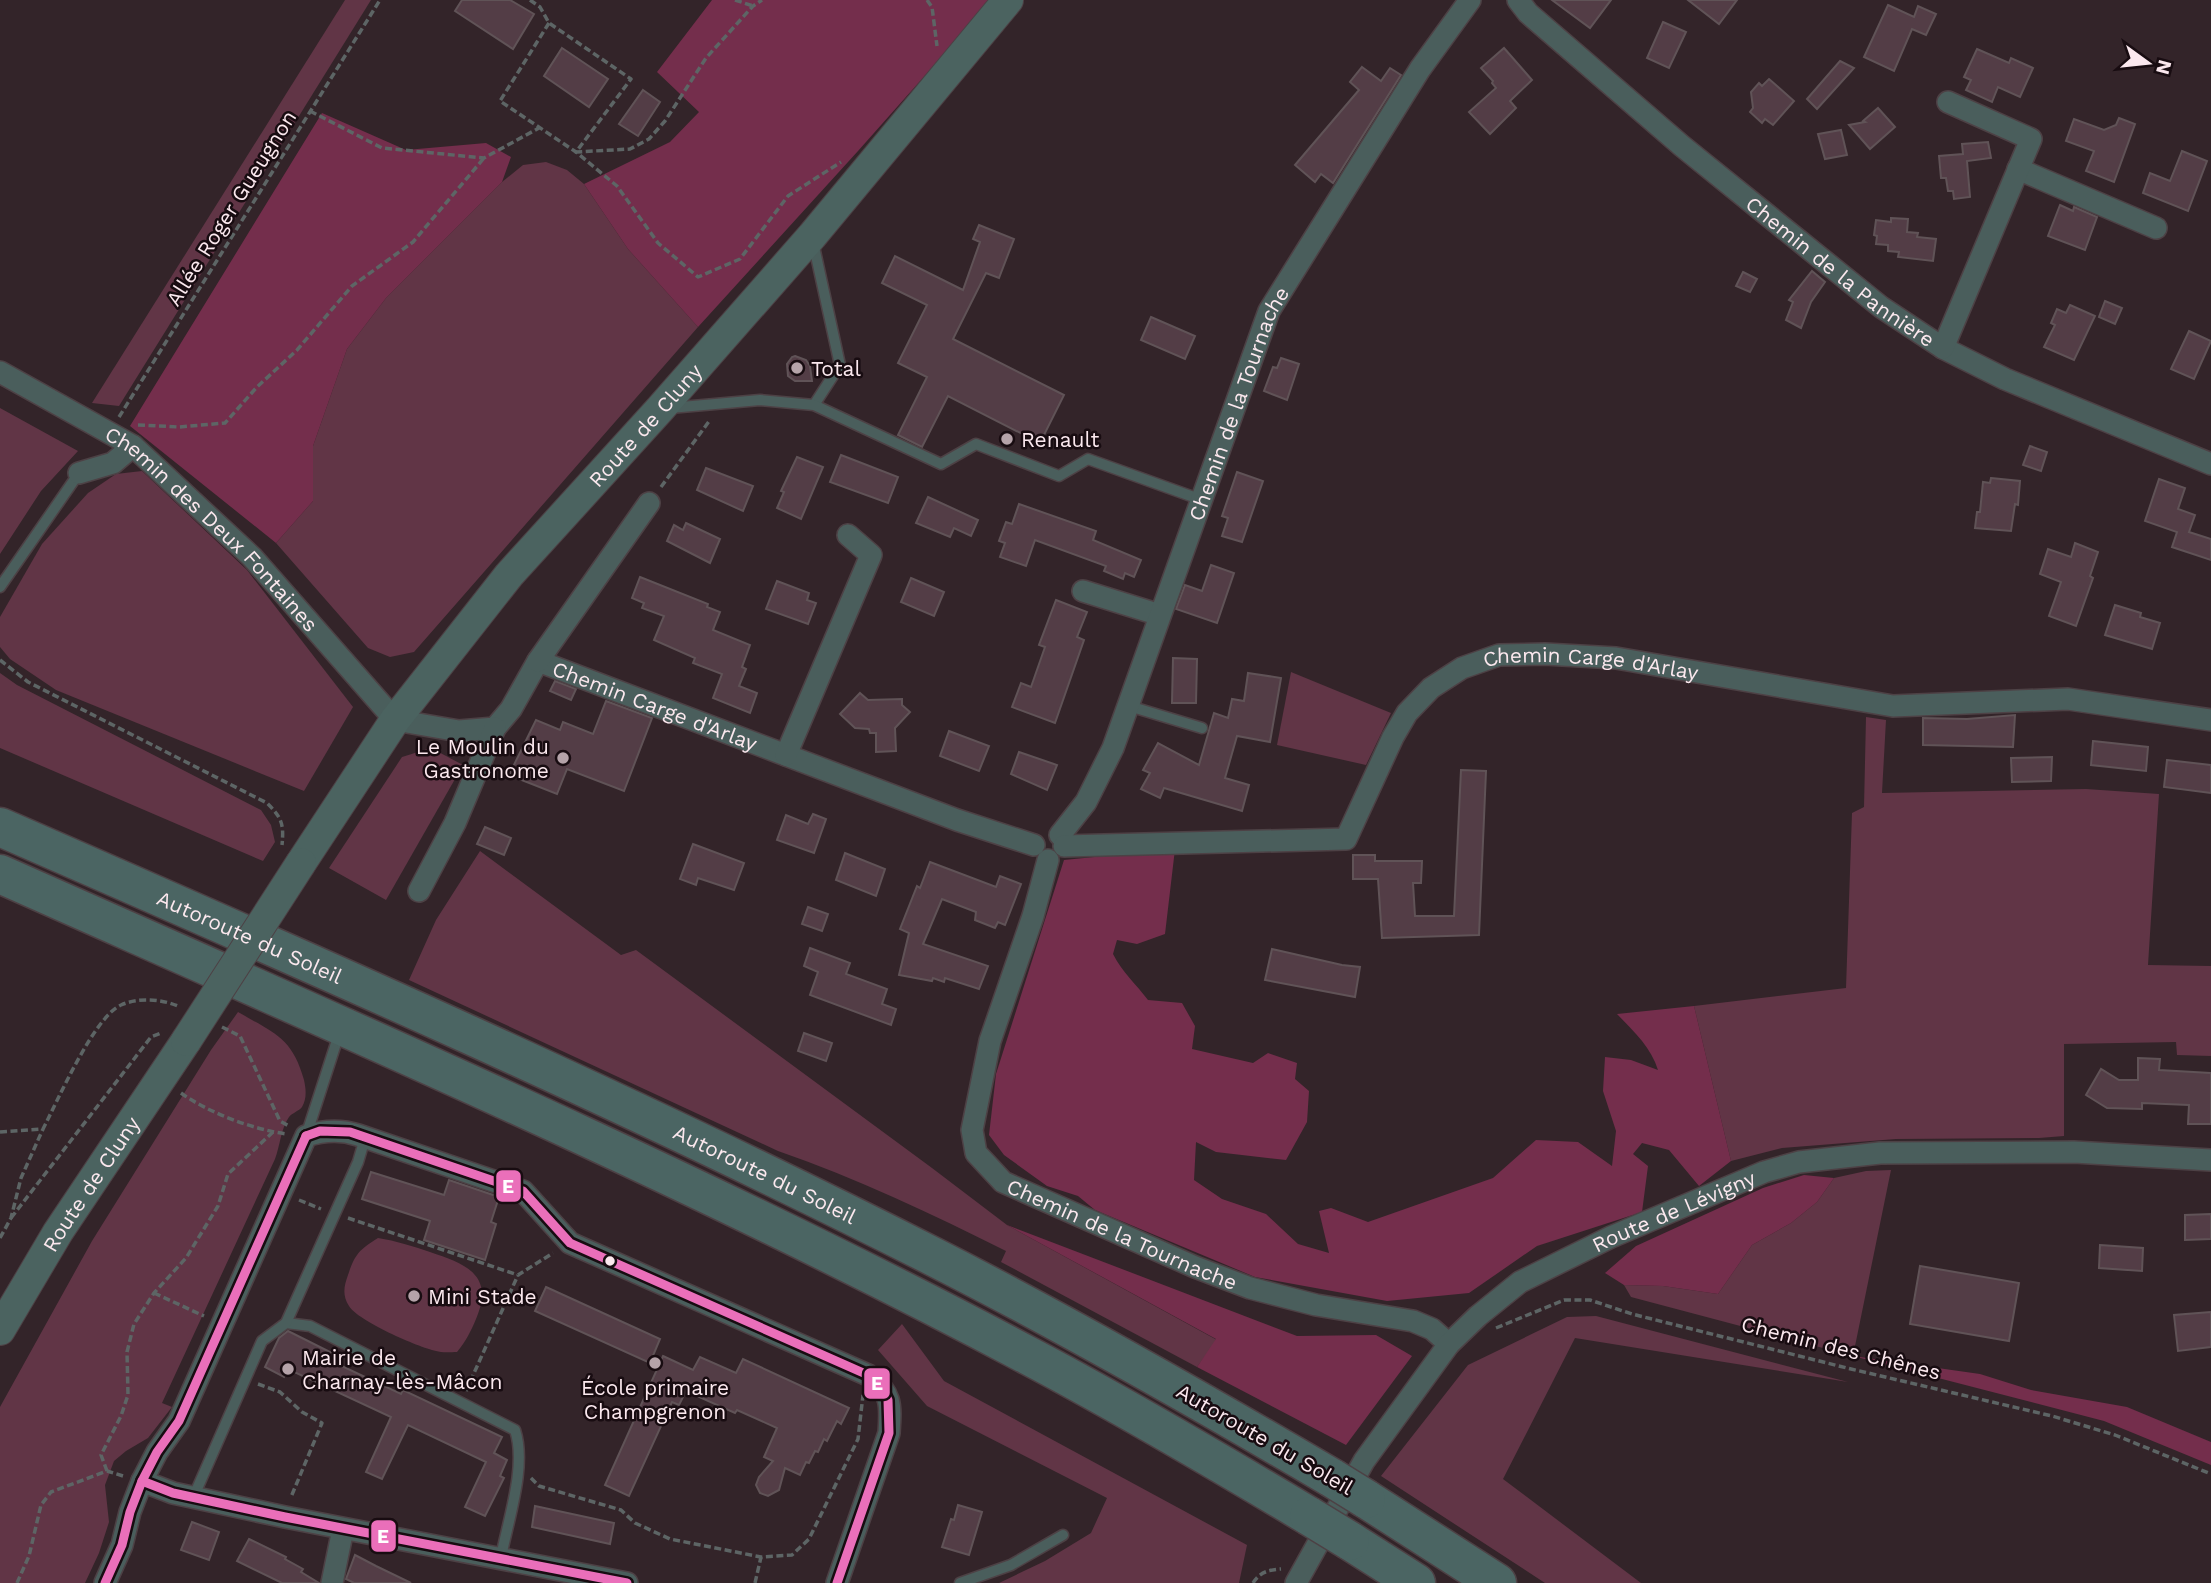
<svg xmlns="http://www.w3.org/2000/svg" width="2211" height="1583" viewBox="0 0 2211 1583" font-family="'Work Sans',sans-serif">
	<rect width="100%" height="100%" fill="#332429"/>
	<g fill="#613546">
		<path d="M345,0H371L119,406L92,403Z"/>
		<path d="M546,162L567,170L584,184L628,249L698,327L414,652L390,657L368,648L276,543L313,501V446L347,349L386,298L502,182L523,165Z"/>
		<path d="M0,408L78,451L41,491L0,554Z"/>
		<path d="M142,471L247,570L353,707L304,791L56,690L10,659L0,647V617L42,544L88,493L116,474Z"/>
		<path d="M1291,672L1391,713L1366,765L1277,745Z"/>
		<path d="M0,673L17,685L261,810L271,825L275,842L263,861L0,748Z"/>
		<path d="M1866,717L1886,720L1882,793L2086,789L2159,794L2148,965L2211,966V1056L2177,1055L2176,1042L2064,1044V1136L2039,1138L1896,1139L1782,1148L1731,1161L1694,1006L1846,988L1852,813L1864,807Z"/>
		<path d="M431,748L463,765L386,900L329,868L402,757Z"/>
		<path d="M480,851L621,955L636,950L932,1168L1007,1225L1217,1340L1197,1367L1001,1262L1006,1251C932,1214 856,1178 778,1151L409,980L436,920Z"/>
		<path d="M238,1012C274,1033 292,1037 304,1080C306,1089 307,1099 302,1107C299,1111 292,1113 289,1117C281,1128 280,1146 275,1159L162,1403L172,1407L148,1438L126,1451L114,1461L105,1485L109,1522L99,1553L85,1583H0V1407L92,1241L211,1050Z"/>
		<path d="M1891,1170L1853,1356L1631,1297L1624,1285L1663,1286L1718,1294L1752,1245L1791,1223L1817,1202L1834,1178L1866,1171Z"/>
		<path d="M378,1238C396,1241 413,1246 430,1252C466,1264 495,1275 476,1319C471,1331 466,1341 457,1352C451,1352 442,1353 436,1351C418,1347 358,1321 349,1306C342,1295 344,1286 348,1275C355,1254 359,1250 378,1238Z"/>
		<path d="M1596,1316L1848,1382L1575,1338L1503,1479L1641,1583H1545L1381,1476L1468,1365L1567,1317Z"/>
		<path d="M902,1324L944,1381L1247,1545L1239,1583H999L1045,1561L1091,1533L1107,1498L927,1406L878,1350Z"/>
	</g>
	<g fill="#742e4c">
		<path d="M712,0H992L858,151L698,327L628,249L584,184L670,142L699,112L657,72Z"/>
		<path d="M322,113L406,150L486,143L511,157L502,182L386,298L347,349L313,446V501L276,543L130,426Z"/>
		<path d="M1175,849L1165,934L1137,944L1117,940L1113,954C1122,972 1136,984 1148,1000L1182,1003L1195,1026L1192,1049L1253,1063L1268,1053L1297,1063L1295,1079L1309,1091L1307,1122L1286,1160L1216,1152L1196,1142L1194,1180L1222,1199L1266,1214L1298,1244L1329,1253L1319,1211L1331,1208L1368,1222L1493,1178L1536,1140L1578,1142L1612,1166L1616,1131L1603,1091L1605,1057L1631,1060L1658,1070C1651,1047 1634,1032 1617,1014L1694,1006L1731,1161L1699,1186L1669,1150L1642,1143L1633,1154L1648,1166L1642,1212L1537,1246L1469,1293L1387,1301L1255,1277L1095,1210L1078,1196L1047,1186L1004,1155L989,1135L996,1074L1064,860Z"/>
		<path d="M1804,1175L1834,1178L1817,1202L1791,1223L1752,1245L1718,1294L1663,1286L1624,1285L1605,1273L1636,1246L1763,1188Z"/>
		<path d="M1007,1225L1297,1336L1376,1335L1412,1356L1346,1445L1197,1367L1216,1339Z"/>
		<path d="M1853,1356L1980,1374L2031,1390L2127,1407L2211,1442V1465L2104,1421Z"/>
	</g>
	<g fill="#533d46" stroke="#605357" stroke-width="2">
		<path d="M462,0H510L534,14L513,49L455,11Z"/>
		<path d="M1552,0H1611L1590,28Z"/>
		<path d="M1688,0H1737L1719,24Z"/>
		<path d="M1888,5L1914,17L1918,6L1936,14L1926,35L1912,29L1894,71L1864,57Z"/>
		<path d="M1663,22L1686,32L1669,68L1647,58Z"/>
		<path d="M562,48L608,79L589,107L544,76Z"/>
		<path d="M1504,48L1532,80L1510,101L1516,108L1490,134L1469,112L1496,88L1492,83L1493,81L1481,68Z"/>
		<path d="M1977,49L2009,63L2011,58L2033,68L2020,97L1998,87L1992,102L1966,90L1971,80L1964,77Z"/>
		<path d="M1840,61L1854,68L1817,109L1807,99Z"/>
		<path d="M1362,67L1381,81L1390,68L1401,75L1333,183L1321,174L1315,182L1295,165L1359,90L1350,82Z"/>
		<path d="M1769,79L1794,101L1773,125L1765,119L1762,123L1750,112L1753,108L1751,92L1759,83L1762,86Z"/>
		<path d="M643,90L660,102L638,136L619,124Z"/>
		<path d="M1878,108L1895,127L1870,149L1849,125L1865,122L1863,121Z"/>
		<path d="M2119,118L2135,124L2114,182L2086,171L2094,151L2066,141L2074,119L2104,130L2116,125Z"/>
		<path d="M1841,130L1847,155L1825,159L1818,134Z"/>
		<path d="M1988,142L1991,158L1967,161L1970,197L1954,199L1953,191H1948L1946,178H1941L1939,156L1963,154L1962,144Z"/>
		<path d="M2182,151L2207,161L2188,211L2143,193L2150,173L2170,181Z"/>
		<path d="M2060,205L2073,211L2074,207L2097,217L2085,250L2048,236Z"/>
		<path d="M1891,218L1908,219L1907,232L1918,233L1917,237L1936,239L1933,261L1898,257L1899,252L1888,251V245L1876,244L1877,236L1874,235L1876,220L1891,222Z"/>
		<path d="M979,225L1014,239L999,278L986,273L953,339L1064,395L1040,443L948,396L922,447L898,435L927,377L898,363L927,305L882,283L895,256L963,290L980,242L973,239Z"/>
		<path d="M1812,271L1825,282L1811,302L1801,328L1786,320L1793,302L1789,300Z"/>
		<path d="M1743,272L1757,279L1750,292L1736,286Z"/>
		<path d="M2105,301L2122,308L2115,324L2099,317Z"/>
		<path d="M2070,305L2095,316L2074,360L2044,347L2055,325L2051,323L2057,309L2066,313Z"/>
		<path d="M1151,317L1195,336L1185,359L1141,340Z"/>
		<path d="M2189,331L2211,341L2194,379L2171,369Z"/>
		<path d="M795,356L806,360L810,366L812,381H795L788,376L787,364L792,357Z"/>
		<path d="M1281,358L1299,364L1287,400L1264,391L1273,367L1277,368Z"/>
		<path d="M2030,446L2047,452L2041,471L2023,465Z"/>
		<path d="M841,455L898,477L888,503L830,482Z"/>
		<path d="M797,457L823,467L801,519L777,508L784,492L781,491Z"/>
		<path d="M706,468L753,486L743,511L697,490Z"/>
		<path d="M1237,472L1263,481L1242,542L1222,536L1228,518L1222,516Z"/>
		<path d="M1991,478L2020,481L2018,505L2015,504L2011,531L1975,528L1977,512H1980L1983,482L1990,483Z"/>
		<path d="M2159,479L2185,488L2178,509L2195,515L2189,532L2211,539V560L2172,547L2177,532L2145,521Z"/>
		<path d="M928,497L978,520L971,536L954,528L950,537L916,523Z"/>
		<path d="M1019,504L1096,531L1093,540L1141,560L1134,577L1125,573L1123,579L1104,571L1106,566L1035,540L1026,566L1000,557L1005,543L999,541L1006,522L1012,524Z"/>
		<path d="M686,523L720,539L710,563L667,541L674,525L683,530Z"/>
		<path d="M2075,543L2098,552L2090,576L2093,578L2076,626L2049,616L2061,582L2040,574L2048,549L2071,557Z"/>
		<path d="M1211,565L1234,573L1217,623L1176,609L1185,585L1202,591Z"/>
		<path d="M640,577L708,604L707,607L720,612L713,630L750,645L742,667L746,669L739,686L757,693L750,713L713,698L722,674L693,663L695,658L654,640L664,616L642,608L644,603L632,598Z"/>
		<path d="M911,578L944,592L934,616L901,602Z"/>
		<path d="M777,581L809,593L807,600L816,603L808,624L766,609Z"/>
		<path d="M1056,600L1087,612L1077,637L1084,640L1055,723L1012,707L1021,683L1031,687L1045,647L1039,645Z"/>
		<path d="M2115,605L2141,613L2140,617L2160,623L2152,649L2105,635Z"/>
		<path d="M1173,658L1197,659L1196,703H1172Z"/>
		<path d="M1248,673L1281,678L1270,742L1237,736L1225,778L1249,785L1242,811L1164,788L1160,798L1141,789L1150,773L1143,770L1158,743L1199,765L1214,713L1228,718L1232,699L1244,701Z"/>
		<path d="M555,681L576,689L571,700L550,691Z"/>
		<path d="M860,693L868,700L902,699V705L910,712L895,728L896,751L876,752V733H870L869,729L855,728L840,714Z"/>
		<path d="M606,701L652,718L624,791L567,769L557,794L509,775L536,720L560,730L563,722L593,734Z"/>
		<path d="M2015,715L2013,747L1923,745V718L1967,719Z"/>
		<path d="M949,731L989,746L979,771L940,756Z"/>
		<path d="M2093,741L2148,747L2146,771L2091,765Z"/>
		<path d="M1019,752L1057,765L1047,790L1011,774Z"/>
		<path d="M2052,757L2051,781L2012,782L2011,758Z"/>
		<path d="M2167,760L2211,765V793L2164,787Z"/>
		<path d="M1461,770L1486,771L1479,935L1382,938L1378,879H1353V855H1375V861H1422L1421,883H1413L1415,916H1454Z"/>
		<path d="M813,814L826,819L814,853L777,840L786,815L808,824Z"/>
		<path d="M485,827L511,838L504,855L477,844Z"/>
		<path d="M693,844L744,863L734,890L698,878L696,885L680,879Z"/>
		<path d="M845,853L885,869L876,896L836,880Z"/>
		<path d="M930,862L996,887L1000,876L1021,884L1005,925L998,922L995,928L975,920L976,912L942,899L923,944L988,966L979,989L945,978L944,982L933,978L932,981L899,975L909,933L900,929L917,886L920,888Z"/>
		<path d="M808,907L828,914L822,931L802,924Z"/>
		<path d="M810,948L850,963L846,974L887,989L882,1004L896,1009L891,1025L810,995L818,972L804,966Z"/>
		<path d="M1272,949L1342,965L1360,967L1355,997L1265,980Z"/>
		<path d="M804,1033L832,1043L826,1061L798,1051Z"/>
		<path d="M2138,1058L2160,1059L2159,1070L2211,1073V1124H2188L2189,1105L2142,1103V1109L2107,1108L2086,1095L2101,1069L2119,1080H2138Z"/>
		<path d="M371,1172L444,1195L449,1180L499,1197L491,1222L496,1224L485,1260L424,1240L430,1221L362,1199Z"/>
		<path d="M2211,1214V1239L2185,1240V1215Z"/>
		<path d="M2100,1245L2143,1248L2142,1271L2099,1268Z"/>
		<path d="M1920,1266L2019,1283L2009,1341L1910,1324Z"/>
		<path d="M546,1287L660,1339L650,1363L535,1311Z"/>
		<path d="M2211,1312V1347L2178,1351L2174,1315Z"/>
		<path d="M288,1331L334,1354L331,1361L401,1394L403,1390L502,1437L494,1453L507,1460L500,1476L504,1478L485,1516L465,1507L486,1462L408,1425L382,1479L366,1472L391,1417L288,1369L284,1377L265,1367L279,1338Z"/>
		<path d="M663,1356L693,1370L700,1357L736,1373L743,1359L849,1408L841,1424L837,1421L827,1441L824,1439L818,1452L815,1451L809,1463L806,1462L800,1475L785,1468L779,1490L768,1496L760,1493L756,1485L759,1477L773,1461L764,1457L777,1428L737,1410L735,1413L686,1391L679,1405L672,1402L629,1496L605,1485Z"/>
		<path d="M958,1505L982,1512L969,1555L942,1547L951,1519L954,1520Z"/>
		<path d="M535,1506L614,1523L610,1544L532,1527Z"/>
		<path d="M192,1522L219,1532L209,1560L181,1550Z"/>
		<path d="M249,1539L286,1557L285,1559L303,1569L301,1572L319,1583H282L237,1561Z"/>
		<path d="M355,1555L376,1566L411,1583H354L346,1579Z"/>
	</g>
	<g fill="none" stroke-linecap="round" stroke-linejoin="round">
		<g stroke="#4d4145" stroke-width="13">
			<g id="lane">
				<path d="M813,242L840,365L814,405"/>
				<path d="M670,408L760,400L814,405L941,464L976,444L1059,476L1088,459L1202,500"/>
				<path d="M0,587L79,473"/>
				<path d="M1129,706L1202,728"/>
				<path d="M306,1136L340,1031"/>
				<path d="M286,1323L310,1326L515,1430C527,1466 508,1520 501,1557"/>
				<path d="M193,1498L262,1341L286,1323L358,1162L363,1145L359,1137"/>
				<path d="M960,1583L1011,1565L1063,1535"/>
			</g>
		</g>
		<g stroke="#4d4145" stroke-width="24">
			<g id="street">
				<path id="s1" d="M1518,0L1528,13L1682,146L1881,307L1943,348L2005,379L2211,464"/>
				<path d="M2018,169L2156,228"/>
				<path d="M1943,348L2031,139L1948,102"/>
				<path id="s2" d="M0,372L133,446L252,557L395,720L459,731L495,728L511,709L538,661L957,820L1034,845"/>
				<path d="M79,473L113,463L133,446"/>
				<path d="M1083,591L1160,615"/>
				<path d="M538,661L649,503"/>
				<path d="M786,755L871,555L848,535"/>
				<path id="s3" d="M1060,835L1086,802L1113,748L1269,311L1420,69L1470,0"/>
				<path id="s4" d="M1064,846L1346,839L1393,737L1407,713L1431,688L1462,668L1499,655L1545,654L1616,658L1893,706L2068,699L2211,720"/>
				<path id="s5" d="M1048,860L1033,916L990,1041L972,1130L976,1153L1003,1182L1195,1267L1250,1288L1316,1305L1413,1321L1432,1329L1449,1344"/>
				<path d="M419,891L455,823L495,728"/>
				<path d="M142,1481L173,1493L285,1517L627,1583"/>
				<path d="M105,1583L122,1545L130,1512L142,1481L157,1452L179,1421L306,1136C324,1130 340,1129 358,1135L523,1191L570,1243L868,1375C892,1393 891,1404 889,1433L837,1583"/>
				<path d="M332,1583L343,1529"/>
				<path id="s6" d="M1296,1583L1364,1461L1449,1344L1478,1316L1520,1282L1611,1237L1764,1172L1799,1162L1880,1153L2074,1152L2211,1160"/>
			</g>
		</g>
		<g stroke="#4d4145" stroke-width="32">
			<g id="secondary">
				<path id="s7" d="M301,863L395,720L509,575L660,409L812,236L1008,0"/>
				<path id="s8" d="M0,1330L58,1232L186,1041"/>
			</g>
		</g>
		<g stroke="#4d4145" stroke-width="41">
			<g id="highway">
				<path id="s9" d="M0,827C314,964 629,1102 934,1257C1070,1326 1201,1401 1332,1478"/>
				<path d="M0,874C346,1028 694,1178 1029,1356C1124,1406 1217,1461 1309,1516"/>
				<path d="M1366,1499L1497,1583"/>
				<path d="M1350,1541L1416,1583"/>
			</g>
		</g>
		<g stroke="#5d6565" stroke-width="3.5" stroke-dasharray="7 3.5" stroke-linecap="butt">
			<path d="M530,0L540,7L549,23L631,79L576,152L630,149L649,139L665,121L706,58L753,6L762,0"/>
			<path d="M735,0L753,6"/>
			<path d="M927,0L932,7L937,46"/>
			<path d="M549,23L500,101L576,152L617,186L658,243L698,277L740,259L788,196L841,162"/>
			<path d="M310,111L382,148L484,158L539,128"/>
			<path d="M119,417L380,0"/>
			<path d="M138,425L179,427L225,423L257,387L297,350L352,286L413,242L484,158"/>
			<path d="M661,487L710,420"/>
			<path d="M0,660L28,682L267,803C282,818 284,824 282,845"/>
			<path d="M222,1027L240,1036L280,1121L289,1126"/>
			<path d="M181,1093C207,1112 254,1130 287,1134"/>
			<path d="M0,1132L43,1129C58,1100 94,1017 121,1005C139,997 163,999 180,1007"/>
			<path d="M299,1200L321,1209"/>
			<path d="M11,1218L151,1037L161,1033"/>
			<path d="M348,1218L518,1275L553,1253"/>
			<path d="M0,1238L11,1218L21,1178L43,1129"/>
			<path d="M154,1293L204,1316"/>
			<path d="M1496,1328L1564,1300H1590L1632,1314L1851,1369L2052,1416L2115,1435L2211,1474"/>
			<path d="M258,1384L280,1392L302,1412L322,1423L291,1497"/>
			<path d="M466,1391L518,1275"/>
			<path d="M107,1471L101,1455L121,1416L128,1395L127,1352L134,1324L154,1293L186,1258L218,1206L228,1174L273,1132"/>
			<path d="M531,1478L539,1486L621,1510L635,1523L670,1539L761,1557L792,1555L809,1539L858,1439L863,1395"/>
			<path d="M17,1583L29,1556L41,1505L51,1492L107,1471L123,1476"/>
			<path d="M755,1583L761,1557"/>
			<path d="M1253,1583C1260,1572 1268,1570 1281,1569"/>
		</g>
		<use href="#lane" stroke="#4a5e5c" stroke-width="10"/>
		<use href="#street" stroke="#4a5e5c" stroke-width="21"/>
		<use href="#secondary" stroke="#4b6360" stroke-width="30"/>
		<use href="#highway" stroke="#4b6563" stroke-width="38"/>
		<g stroke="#4d4145" stroke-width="32" stroke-linecap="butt">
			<path id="secondary-bridge" d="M186,1041L301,863"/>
		</g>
		<g stroke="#4d4145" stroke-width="41" stroke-linecap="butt">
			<g id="highway-bridge">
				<path d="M1332,1478L1366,1499"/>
				<path d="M1309,1516L1350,1541"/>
			</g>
		</g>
		<use href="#secondary-bridge" stroke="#4b6360" stroke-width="30"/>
		<use href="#highway-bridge" stroke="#4b6563" stroke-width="38"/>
		<g stroke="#180c11" stroke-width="14">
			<g id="bus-1">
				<path d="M306,1136L320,1131L350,1132L523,1191L570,1243L868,1375L882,1388L888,1400L889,1433L837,1583"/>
				<path d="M142,1481L173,1493L285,1517L627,1583"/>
				<path d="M105,1583L122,1545L130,1512L142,1481L157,1452L179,1421L306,1136"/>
			</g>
		</g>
		<use href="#bus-1" stroke="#ea6fba" stroke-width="9"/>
	</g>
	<g fill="#b5a3a9" stroke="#180c11" stroke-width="2.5">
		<circle cx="797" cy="368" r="7"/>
		<circle cx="1007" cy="439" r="7"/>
		<circle cx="563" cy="758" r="7"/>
		<circle cx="414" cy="1296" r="7"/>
		<circle cx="655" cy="1363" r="7"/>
		<circle cx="288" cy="1369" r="7"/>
	</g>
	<circle fill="#fbe8ee" stroke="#180c11" stroke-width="2.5" cx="610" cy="1261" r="6"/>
	<g text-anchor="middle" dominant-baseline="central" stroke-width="5" stroke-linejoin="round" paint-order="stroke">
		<g font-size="21" fill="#fbe8ee" stroke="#180c11">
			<text transform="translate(231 208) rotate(-58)">Allée Roger Gueugnon</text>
			<text stroke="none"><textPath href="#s1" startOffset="422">Chemin de la Pannière</textPath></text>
			<text stroke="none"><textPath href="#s3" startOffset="469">Chemin de la Tournache</textPath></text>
			<text stroke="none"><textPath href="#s7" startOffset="558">Route de Cluny</textPath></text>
			<text stroke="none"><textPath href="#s2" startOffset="266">Chemin des Deux Fontaines</textPath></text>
			<text stroke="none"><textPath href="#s4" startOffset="625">Chemin Carge d'Arlay</textPath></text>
			<text stroke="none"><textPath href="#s2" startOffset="838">Chemin Carge d'Arlay</textPath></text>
			<text stroke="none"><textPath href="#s9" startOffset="273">Autoroute du Soleil</textPath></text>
			<text stroke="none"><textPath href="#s9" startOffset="840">Autoroute du Soleil</textPath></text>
			<text stroke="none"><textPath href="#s8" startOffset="172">Route de Cluny</textPath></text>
			<text stroke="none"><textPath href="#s6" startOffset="548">Route de Lévigny</textPath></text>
			<text stroke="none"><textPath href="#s5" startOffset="474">Chemin de la Tournache</textPath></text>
			<text transform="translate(1841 1348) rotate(14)">Chemin des Chênes</text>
			<text transform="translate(1265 1439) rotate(30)">Autoroute du Soleil</text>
		</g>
		<g font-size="21" fill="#fbe8ee" stroke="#180c11" text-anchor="start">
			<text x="811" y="368">Total</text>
			<text x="1021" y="439">Renault</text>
			<text x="549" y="746" text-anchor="end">Le Moulin du<tspan x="549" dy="24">Gastronome</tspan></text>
			<text x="428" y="1296">Mini Stade</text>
			<text x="302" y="1357">Mairie de<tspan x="302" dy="24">Charnay-lès-Mâcon</tspan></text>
			<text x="655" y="1387" text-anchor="middle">École primaire<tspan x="655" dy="24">Champgrenon</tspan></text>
		</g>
	</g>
	<g stroke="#180c11" stroke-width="2.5">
		<rect x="495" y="1169" width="27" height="34" rx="7" fill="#ea6fba"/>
		<rect x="863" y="1367" width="28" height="33" rx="7" fill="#ea6fba"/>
		<rect x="370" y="1519" width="27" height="34" rx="7" fill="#ea6fba"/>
	</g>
	<g font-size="19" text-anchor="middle" font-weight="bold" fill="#fff">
		<text x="508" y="1193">E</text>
		<text x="877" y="1390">E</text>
		<text x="383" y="1543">E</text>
	</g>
	<g transform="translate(2148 63) rotate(105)" stroke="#180c11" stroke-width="5" paint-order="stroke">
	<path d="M0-5L12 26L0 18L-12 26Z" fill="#fbe8ee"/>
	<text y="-10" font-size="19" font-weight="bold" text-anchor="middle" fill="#fbe8ee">N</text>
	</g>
</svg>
